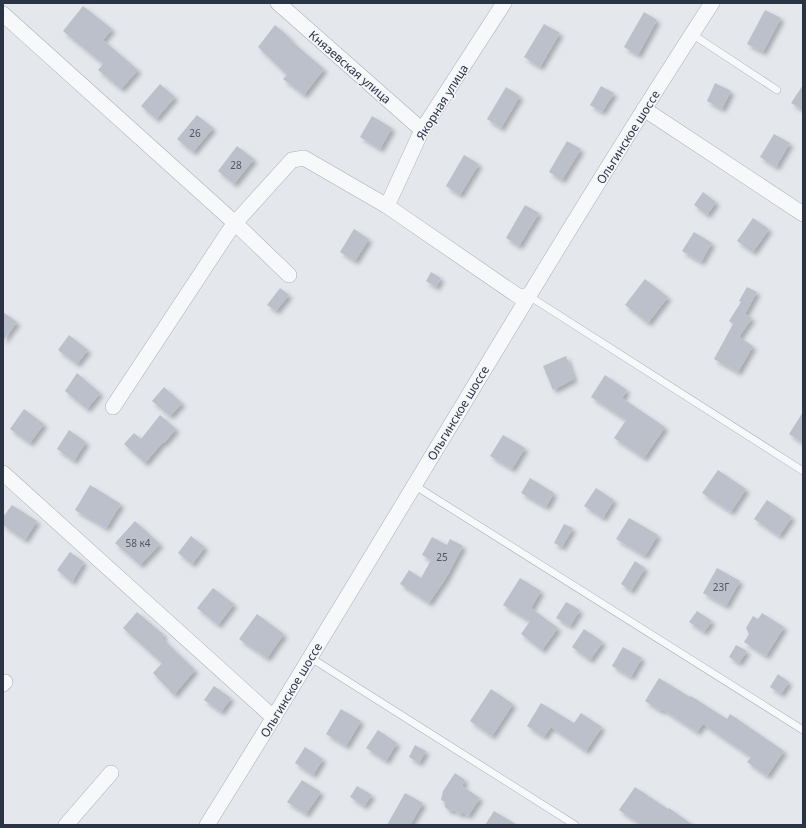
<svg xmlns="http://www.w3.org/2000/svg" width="806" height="828" viewBox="0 0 806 828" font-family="'Noto Sans',sans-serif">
	<defs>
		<filter id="shadow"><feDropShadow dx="3.5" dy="3.5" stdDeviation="2" flood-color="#0004"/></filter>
	</defs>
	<rect width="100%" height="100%" fill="#e4e7ec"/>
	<g fill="#bbc0ca" filter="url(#shadow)">
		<path d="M83,6L112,29L103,40L138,70L121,89L98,70L103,64L63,31Z"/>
		<path d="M765,10L781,18L763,52L747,44Z"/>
		<path d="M644,12L657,20L638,55L624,47Z"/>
		<path d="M544,24L560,33L540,67L524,57Z"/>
		<path d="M275,25L291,39L290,40L324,69L304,95L283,79L287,75L258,47Z"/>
		<path d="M715,83L731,91L722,109L707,101Z"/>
		<path d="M160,84L175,97L156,119L141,106Z"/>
		<path d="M803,85V110L791,103Z"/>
		<path d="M601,86L614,93L602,112L590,105Z"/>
		<path d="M506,87L520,96L501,128L487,119Z"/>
		<path d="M197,115L213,128L193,152L177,139Z"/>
		<path d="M372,116L392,128L380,149L360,137Z"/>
		<path d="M774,134L790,143L776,167L760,157Z"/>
		<path d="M567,141L581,149L562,180L549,172Z"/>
		<path d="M237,146L254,159L234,184L218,171Z"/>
		<path d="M464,155L479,164L460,195L446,186Z"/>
		<path d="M703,192L716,202L707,215L694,205Z"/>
		<path d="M525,205L539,213L519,246L506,238Z"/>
		<path d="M753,218L769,229L753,252L737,241Z"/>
		<path d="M354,229L369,239L355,261L340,252Z"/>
		<path d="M694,232L712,243L701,262L682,251Z"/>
		<path d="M431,272L441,278L436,287L426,281Z"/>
		<path d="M645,279L668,297L648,323L625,305Z"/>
		<path d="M747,287L757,292L745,314L752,318L739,337L753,346L738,372L714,359L733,324L729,321L741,302L739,301Z"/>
		<path d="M280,288L289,295L276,311L267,305Z"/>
		<path d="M3,312L17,322L3,341Z"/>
		<path d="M69,335L88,350L77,364L58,350Z"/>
		<path d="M566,356L574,379L553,390L543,366Z"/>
		<path d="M77,373L100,393L87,409L65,391Z"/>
		<path d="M605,375L627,390L622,398L665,427L644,458L614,438L626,420L591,397Z"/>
		<path d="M164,387L182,403L170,416L152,401Z"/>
		<path d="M24,409L44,424L30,443L10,429Z"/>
		<path d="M803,412V443L789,434Z"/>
		<path d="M160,415L176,429L164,443L163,442L145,463L124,444L134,433L141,439Z"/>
		<path d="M69,430L86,442L74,461L57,449Z"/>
		<path d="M503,435L525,448L512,469L490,456Z"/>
		<path d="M718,470L746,489L731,512L702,493Z"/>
		<path d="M530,478L554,493L546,507L521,493Z"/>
		<path d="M90,485L121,504L106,528L75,510Z"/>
		<path d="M596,488L614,500L603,518L584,506Z"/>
		<path d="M767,500L792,517L779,536L754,519Z"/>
		<path d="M12,505L37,521L25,540L3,525V517Z"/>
		<path d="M629,518L658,535L645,556L616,539Z"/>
		<path d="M135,521L160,544L140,565L115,543Z"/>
		<path d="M564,524L573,528L562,547L554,543Z"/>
		<path d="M191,536L205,547L192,564L178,553Z"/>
		<path d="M432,537L447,545L450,539L463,546L446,578L429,603L400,584L409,570L421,578L431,560L422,555Z"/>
		<path d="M70,552L84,562L72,582L57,570Z"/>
		<path d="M635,561L645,568L631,591L621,584Z"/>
		<path d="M717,568L740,581L726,606L703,593Z"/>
		<path d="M520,578L541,591L531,608L558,628L542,650L521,634L530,621L503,605Z"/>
		<path d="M213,588L234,604L218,625L197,608Z"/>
		<path d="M566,602L580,610L570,626L556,618Z"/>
		<path d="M697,611L712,621L704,632L689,622Z"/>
		<path d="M137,612L164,635L162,638L195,670L174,695L153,673L162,663L123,628Z"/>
		<path d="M762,613L784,627L766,656L744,642L749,634L746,628L753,616L758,619Z"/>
		<path d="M257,614L284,634L267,658L239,639Z"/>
		<path d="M584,629L603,642L590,660L572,647Z"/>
		<path d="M736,645L747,651L739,663L729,657Z"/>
		<path d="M623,647L642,658L631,677L612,666Z"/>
		<path d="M778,674L789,682L781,694L770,687Z"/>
		<path d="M659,678L690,697L691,696L727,719L730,714L784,751L767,776L747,762L751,757L703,724L697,732L662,709L661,711L645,701Z"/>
		<path d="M214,686L231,698L221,712L204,700Z"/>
		<path d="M491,689L513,704L492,736L470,721Z"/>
		<path d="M541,703L574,723L581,713L602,727L586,751L551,727L544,737L527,726Z"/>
		<path d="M341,709L361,721L346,746L326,734Z"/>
		<path d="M378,730L397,743L386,761L366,748Z"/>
		<path d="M415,745L426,751L419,763L409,757Z"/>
		<path d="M305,747L323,759L313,775L295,763Z"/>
		<path d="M455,773L465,780L462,786L480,798L468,816L462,812L460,815L454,810L450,811L445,807V802L441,800L443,791Z"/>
		<path d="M302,780L321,792L306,814L287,802Z"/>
		<path d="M357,786L372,795L364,806L350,797Z"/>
		<path d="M635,787L668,809L669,808L693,825H642L619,810Z"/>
		<path d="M405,793L423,803L410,825H387Z"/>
		<path d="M494,811L517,825H485Z"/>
	</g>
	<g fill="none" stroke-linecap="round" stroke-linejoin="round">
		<g stroke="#a9aeb7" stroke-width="8">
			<g id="service">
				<path d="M692,34L777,90"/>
				<path d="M529,296L803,471"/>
				<path d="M414,485L803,730"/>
				<path d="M311,658L575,825"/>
			</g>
		</g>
		<g stroke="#a9aeb7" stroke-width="16">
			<g id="minor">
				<path d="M278,3L422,130"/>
				<path d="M3,14L235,223L292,160L304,158L387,206L518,296H529"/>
				<path d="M644,109L803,214"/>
				<path d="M387,206L422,130L504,3"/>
				<path d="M113,407L227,234L235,223L289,275"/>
				<path d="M3,473L274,718"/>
				<path d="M3,684L5,682"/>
				<path d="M66,825L111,773"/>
				<path d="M207,825C378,552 537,273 712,3"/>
			</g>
		</g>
		<use href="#service" stroke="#f7f8fa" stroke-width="7"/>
		<use href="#minor" stroke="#f7f8fa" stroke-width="15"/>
	</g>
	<g text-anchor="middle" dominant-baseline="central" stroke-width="3" stroke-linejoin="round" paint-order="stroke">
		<g font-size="10" fill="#4f5766">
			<text x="195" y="133">26</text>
			<text x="236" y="165">28</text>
			<text x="138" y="543">58 к4</text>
			<text x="442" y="557">25</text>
			<text x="721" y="587">23Г</text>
		</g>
		<g font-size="12" fill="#2b3445" stroke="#f4f6f9">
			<text transform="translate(350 67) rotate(41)">Князевская улица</text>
			<text transform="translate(442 102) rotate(-58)">Якорная улица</text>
			<text transform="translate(628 137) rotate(-58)">Ольгинское шоссе</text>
			<text transform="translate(458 413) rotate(-59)">Ольгинское шоссе</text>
			<text transform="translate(291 690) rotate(-59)">Ольгинское шоссе</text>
		</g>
	</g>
	<rect width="806" height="828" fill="none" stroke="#2b3445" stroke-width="8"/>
</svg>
